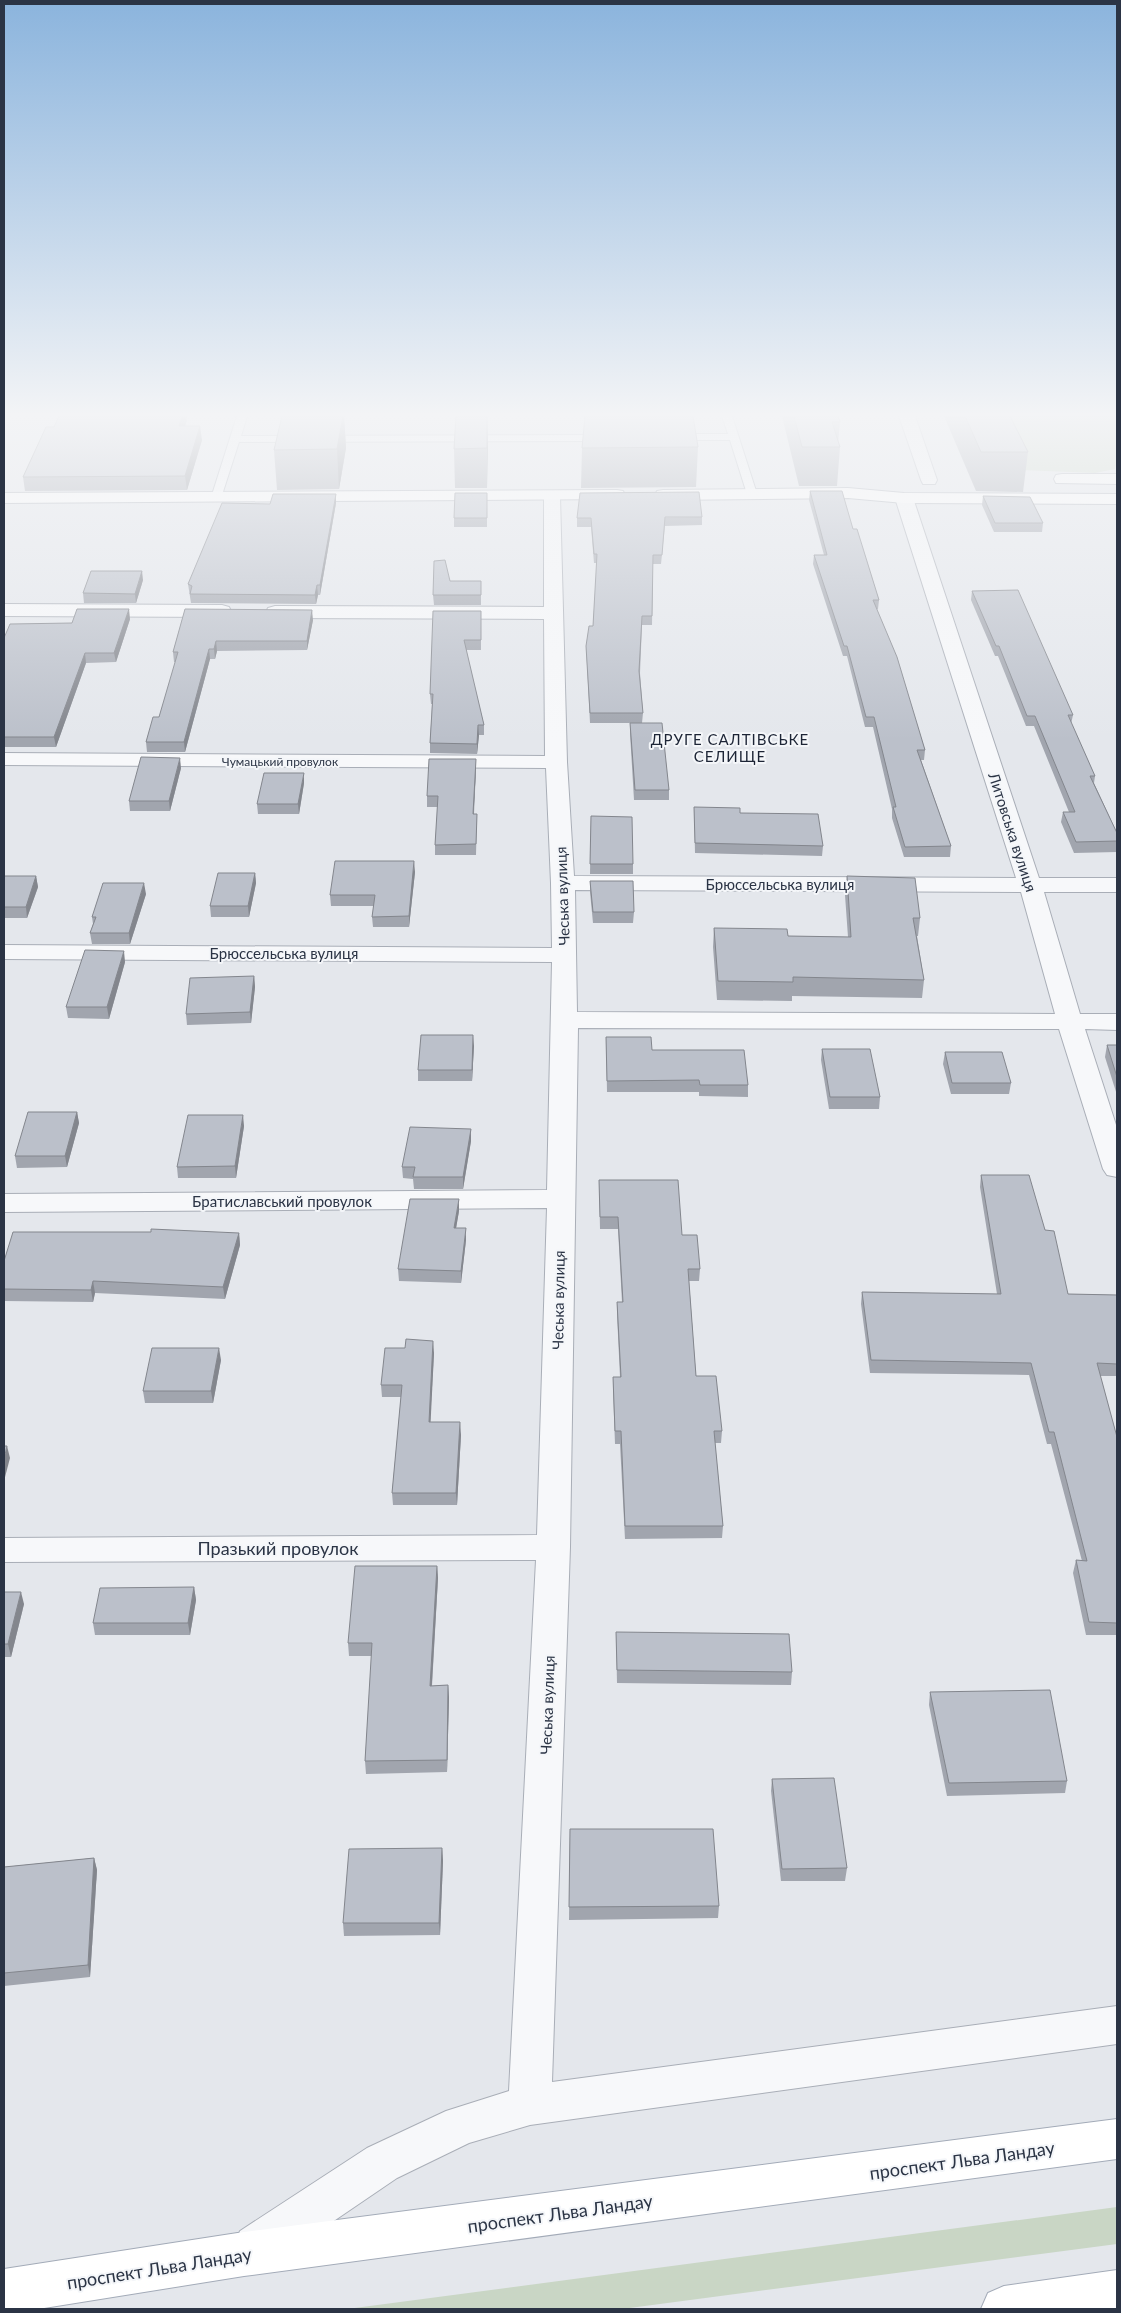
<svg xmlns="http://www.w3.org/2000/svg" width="1121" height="2313" viewBox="0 0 1121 2313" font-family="Lato,sans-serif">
	<rect width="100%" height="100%" fill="#e4e7ec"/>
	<g fill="#c9d6c5">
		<path d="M996,416H1117V461L1115,469L1095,473L1021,470Z"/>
		<path d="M1117,2207V2244L622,2309H347Z"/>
	</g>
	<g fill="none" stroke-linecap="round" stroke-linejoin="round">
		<g stroke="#a9aeb7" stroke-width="2">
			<g id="lane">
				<path d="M237,416H247L241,436L606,435L611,438L606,441L239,442L221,498L220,500H212L211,498Z"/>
				<path d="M722,416H732L757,494L756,496L752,497L747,494L730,440H672L667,437L672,434H728Z"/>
			</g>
		</g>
		<g stroke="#a9aeb7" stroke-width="2">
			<g id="street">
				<path d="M899,416H915L937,480L935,484H923L921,480Z"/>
				<path d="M552,491L558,492L560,496L567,762L574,876L1016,878L895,498L898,494H910L913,498L1039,878H1117V892H1044L1080,1014H1117V1030L1085,1029L1117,1128V1177L1107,1175L1103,1169L1059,1029L578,1028L570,1547L552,2082L1117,2006V2044L530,2125L469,2143L397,2178L272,2263L256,2269L240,2263L234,2247L240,2231L367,2148L446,2111L509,2091L536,1560L4,1562V1538L537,1535L547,1208L4,1212V1194L547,1190L552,962L4,959V945L552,948L551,883L546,768L4,765V753L545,756L544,619L275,618L268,616L266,612L268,608L275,606L544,607V496L546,492ZM575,890L1021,892L1055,1014L577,1012Z"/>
				<path d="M4,604L222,605L229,607L231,611L229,615L222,617L4,616Z"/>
			</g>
		</g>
		<g stroke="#a9aeb7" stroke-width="2">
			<g id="secondary">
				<path d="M1062,474H1117V484L1056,483L1054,479L1056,475Z"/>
				<path d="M848,488L904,493L1117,494V504L904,503L848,498L663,500L657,499L655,495L657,491L663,490Z"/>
				<path d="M617,490L623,491L625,495L623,499L4,503V493Z"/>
			</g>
		</g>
		<g stroke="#a3abb8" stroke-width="2">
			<g id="primary">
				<path d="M1117,2119V2159L244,2276L38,2309H4V2269L244,2232Z"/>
				<path d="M1117,2270V2309H981L988,2293L1004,2286Z"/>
			</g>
		</g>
		<use href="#lane" fill="#f7f8fa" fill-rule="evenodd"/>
		<use href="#street" fill="#f7f8fa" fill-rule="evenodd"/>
		<use href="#secondary" fill="#fff" fill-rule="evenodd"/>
		<use href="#primary" fill="#fff" fill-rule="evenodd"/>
	</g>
	<g fill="#a1a5ae">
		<path d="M59,416H186L187,420L185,426L202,440L187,490L25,491L23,477L54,427Z"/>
		<path d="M282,416H344L346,448L339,489L277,490L274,450Z"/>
		<path d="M487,416V488H455L454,449Z"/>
		<path d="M782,416H838L840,422L838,443L840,447L837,486H799Z"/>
		<path d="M944,416H1010L1028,452L1023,492L976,491Z"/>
		<path d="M698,447L696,487L581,488L582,448Z"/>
		<path d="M810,491L853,529L879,600L878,609H877L925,750L924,760H921L951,846L950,857H904L892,818V809L873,727H865L847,656H843L813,564L814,555H824L809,500Z"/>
		<path d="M487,493V527H454V518Z"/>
		<path d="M336,494V503L320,595H318L316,604L191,603L188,584L270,504Z"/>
		<path d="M983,496L1043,523L1042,532H994L982,505Z"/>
		<path d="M702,517V525L665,526L661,564H653L652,625H642L640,673L643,713L642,723L669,790V800H634L630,733V723H590L586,646L593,626L597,563H594L591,527H577V518Z"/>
		<path d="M143,580L136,603H84L83,593Z"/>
		<path d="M450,581H481V605H434L433,595Z"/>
		<path d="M972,591L1073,715L1071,724L1095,776L1094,783L1117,833V852L1074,853L1061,822L1063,812H1069L1034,726H1026L998,656H995L971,600Z"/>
		<path d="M185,609L313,620L307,650L217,651L215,659H210L185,752H147L146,742L159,717L176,662H174L173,652Z"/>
		<path d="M481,611V650H466L484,725V735H479L477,754L430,753V743L432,704H431L430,694Z"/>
		<path d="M130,619L116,662L86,663L56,747H4V638L72,623Z"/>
		<path d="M181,768L170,811H130L129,801Z"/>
		<path d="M476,769L474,814H477L476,855H435V845L438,807H427V796Z"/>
		<path d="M304,783L299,814H258L257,804Z"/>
		<path d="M694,807L740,813L823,846L822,856L695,853Z"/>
		<path d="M591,816L633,864V874H590Z"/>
		<path d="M415,872L409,927H373L372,917L374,906H331L330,895Z"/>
		<path d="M255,873L256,883L249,917H211L210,906Z"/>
		<path d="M4,876H36L38,887L27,918H4Z"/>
		<path d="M847,876L920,918L918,936H917L924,980L922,998L792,996V1001L717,1000L713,947L714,928L788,936L848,937L845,895Z"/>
		<path d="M590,881L634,912L633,923H593L590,892Z"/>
		<path d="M146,894L130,944H92L90,933L93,924L92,917Z"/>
		<path d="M125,962L109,1019L68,1018L66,1007Z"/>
		<path d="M254,976L255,987L251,1023L187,1025L186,1014Z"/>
		<path d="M606,1037L652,1050L748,1085V1097L699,1096V1092H607Z"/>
		<path d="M1107,1045H1117V1095L1105,1057Z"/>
		<path d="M474,1046L472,1081H418V1070Z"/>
		<path d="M822,1049L880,1097L879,1109H829L821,1060Z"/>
		<path d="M945,1052L1011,1083L1009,1094H951L943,1064Z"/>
		<path d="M77,1112L79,1123L67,1167L17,1168L15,1156Z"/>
		<path d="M244,1126L236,1178H178L177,1167Z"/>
		<path d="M471,1129V1141L463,1189H414L413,1179L403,1178L402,1167Z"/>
		<path d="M981,1175L1045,1230L1068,1294L1117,1295V1376H1100L1117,1437V1635H1086L1073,1573L1076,1560L1082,1561L1051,1444H1047L1029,1375L870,1373L861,1304L862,1292L997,1294L980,1187Z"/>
		<path d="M599,1180L682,1235L700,1269L699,1281H689L696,1376L722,1431L721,1443H715L723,1526L722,1538L625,1539L620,1444H615L613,1389V1377H620L617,1314V1302H622L618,1229H600Z"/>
		<path d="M459,1211L456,1228L466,1240L461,1283L399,1281L398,1269Z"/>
		<path d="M239,1233L240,1245L225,1299L95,1293L93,1302L4,1301V1261Z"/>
		<path d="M434,1353L430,1422L461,1435L457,1505H393L392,1493L401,1397H382L381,1385Z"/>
		<path d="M221,1360L213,1403H145L143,1391Z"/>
		<path d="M437,1566L438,1578L432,1686L448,1685L449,1698L447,1772L366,1774L365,1761L372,1656H349L348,1643Z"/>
		<path d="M194,1587L196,1600L190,1635H95L93,1623Z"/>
		<path d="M4,1592L24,1604L11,1657H4Z"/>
		<path d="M616,1632L792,1672L791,1685L617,1683Z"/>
		<path d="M930,1692L1067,1781L1065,1793L947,1796L929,1705Z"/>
		<path d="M772,1779L847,1868L845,1881H781L771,1791Z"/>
		<path d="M570,1829L719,1906L718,1918L569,1920Z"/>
		<path d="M442,1848L443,1861L440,1935L344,1936L343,1923Z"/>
		<path d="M94,1858L97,1870L90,1977L4,1986V1867Z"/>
	</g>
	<g fill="#83868d">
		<path d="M182,416H186L187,420L180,440L179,426Z"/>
		<path d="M339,416H344L346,448L339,489L337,449Z"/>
		<path d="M487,416L488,448L487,488Z"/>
		<path d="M200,426L202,440L187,490L185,476Z"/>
		<path d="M336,494V503L320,595V585Z"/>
		<path d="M142,571L143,580L136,603L135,594Z"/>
		<path d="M317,585L318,595L316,604L315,595Z"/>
		<path d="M129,609L130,619L116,662L114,653Z"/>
		<path d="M312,610L313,620L307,650V641Z"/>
		<path d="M216,641L217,651L215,659L214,649Z"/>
		<path d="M209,649L210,659L185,752L184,742Z"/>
		<path d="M85,653L86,663L56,747L54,737Z"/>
		<path d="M478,725L479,735L477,754V744Z"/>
		<path d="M180,758L181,768L170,811L169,801Z"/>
		<path d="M476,759V769L473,824V814Z"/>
		<path d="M304,773V783L299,814L298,804Z"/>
		<path d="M414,861L415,872L409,927V916Z"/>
		<path d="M255,873L256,883L249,917L248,906Z"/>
		<path d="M36,876L38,887L27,918L26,907Z"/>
		<path d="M144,883L146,894L130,944L129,933Z"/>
		<path d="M124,951L125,962L109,1019L107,1007Z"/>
		<path d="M254,976L255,987L251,1023L250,1012Z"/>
		<path d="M473,1035L474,1046L472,1081V1070Z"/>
		<path d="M77,1112L79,1123L67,1167L65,1156Z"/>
		<path d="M243,1115L244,1126L236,1178L235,1166Z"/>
		<path d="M471,1129V1141L463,1189V1177Z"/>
		<path d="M459,1199V1211L454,1240V1228Z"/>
		<path d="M466,1228V1240L461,1283V1271Z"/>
		<path d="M239,1233L240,1245L225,1299L223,1287Z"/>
		<path d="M93,1281L95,1293L93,1302L91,1290Z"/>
		<path d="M433,1341L434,1353L430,1434L429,1422Z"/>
		<path d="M219,1348L221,1360L213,1403L211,1391Z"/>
		<path d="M460,1422L461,1435L457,1505L456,1493Z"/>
		<path d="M7,1446L10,1458L4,1481V1459Z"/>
		<path d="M437,1566L438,1578L431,1698L430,1686Z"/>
		<path d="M194,1587L196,1600L190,1635L188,1623Z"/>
		<path d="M21,1592L24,1604L11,1657L8,1644Z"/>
		<path d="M448,1685L449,1698L447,1772V1760Z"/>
		<path d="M442,1848L443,1861L440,1935L439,1923Z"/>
		<path d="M94,1858L97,1870L90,1977L88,1965Z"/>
	</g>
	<g fill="#bbc0ca" stroke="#83868d">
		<path d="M59,416H182L179,426H200L185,476L23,477L46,427H54Z"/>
		<path d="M282,416H343L337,449L274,450Z"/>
		<path d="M456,416H487V448L454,449Z"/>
		<path d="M585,416H693L698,447L582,448Z"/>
		<path d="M794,416H838L840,422H832L840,447H802Z"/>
		<path d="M965,416H1010L1028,452H981Z"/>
		<path d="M810,491H842L853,529H857L879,600H873L897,657L925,750H917L951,846L905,847L893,807H896L874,717H866L847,646H844L814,555H827Z"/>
		<path d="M699,492L702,517H665L662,555H653L652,616H642L639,671L643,713H590L586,646L589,626H593L597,554H594L591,518H577L580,493Z"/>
		<path d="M455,493H487V518H454Z"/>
		<path d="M273,494H336L320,585H317L315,595L190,594L192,586L188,584L222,503L270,504Z"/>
		<path d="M983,496L1030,497L1043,523H995Z"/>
		<path d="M445,560L450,581H481V595H433L434,561Z"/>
		<path d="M91,571H142L135,594L83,593Z"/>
		<path d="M1018,590L1073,715H1068L1095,776H1090L1117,833V841L1076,842L1063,812H1075L1035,716H1027L999,646H996L972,591Z"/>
		<path d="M77,609H129L114,653H85L54,737H4V638L10,624L72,623Z"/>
		<path d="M185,609L312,610L307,641H216L214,649H209L184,742H146L153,717H159L178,652H173Z"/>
		<path d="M433,611H481V640H464L484,725H478L477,744L430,743L433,694H430Z"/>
		<path d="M630,723H662L669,790H635Z"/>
		<path d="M141,757L180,758L169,801H129Z"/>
		<path d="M429,759H476L473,814H477L476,844L435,845L438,796H427Z"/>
		<path d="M264,773H304L298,804H257Z"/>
		<path d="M694,807L740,808V813L818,814L823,846L695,843Z"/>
		<path d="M591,816L632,817L633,864H590Z"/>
		<path d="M335,861H414L409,916L372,917L375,895H330Z"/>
		<path d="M218,873H255L248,906H210Z"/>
		<path d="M4,876H36L26,907H4Z"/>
		<path d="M847,876L915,878L920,918H913L924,980L793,977V982L718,981L714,928L787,929L788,936L851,937Z"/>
		<path d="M590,881H633L634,912H593Z"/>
		<path d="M103,883H144L129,933H90L96,917H92Z"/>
		<path d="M85,950L124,951L107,1007H66Z"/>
		<path d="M254,976L250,1012L186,1014L190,978Z"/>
		<path d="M421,1035H473L472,1070H418Z"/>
		<path d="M606,1037H651L652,1050H744L748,1085H700L699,1080L607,1081Z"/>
		<path d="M1107,1045H1117V1077Z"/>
		<path d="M822,1049H870L880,1097H830Z"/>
		<path d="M945,1052H1002L1011,1083H952Z"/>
		<path d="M28,1112H77L65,1156H15Z"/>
		<path d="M188,1115H243L235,1166L177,1167Z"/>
		<path d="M410,1127L471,1129L463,1177H413L415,1167H402Z"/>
		<path d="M981,1175H1029L1045,1230L1054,1231L1068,1294L1117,1295V1364L1097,1363L1117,1437V1623L1089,1622L1076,1560L1087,1561L1054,1432H1049L1031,1363L871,1360L862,1292L1001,1294Z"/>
		<path d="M599,1180H678L682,1235H697L700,1269H688L696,1376H716L722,1431H714L723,1526H625L621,1431H615L613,1377H621L617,1302H623L618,1217H600Z"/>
		<path d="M410,1199H459L454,1228H466L461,1271L398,1269Z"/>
		<path d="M151,1229L239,1233L223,1287L93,1281L91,1290L4,1289V1261L13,1232H151Z"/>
		<path d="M406,1339L433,1341L429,1422H460L456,1493H392L402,1385H381L385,1348H405Z"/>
		<path d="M152,1348H219L211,1391H143Z"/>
		<path d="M4,1446H7L4,1459Z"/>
		<path d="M355,1566H437L430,1686L448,1685L447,1760L365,1761L372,1643H348Z"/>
		<path d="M194,1587L188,1623H93L100,1588Z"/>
		<path d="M4,1592H21L8,1644H4Z"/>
		<path d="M616,1632L789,1634L792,1672L617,1670Z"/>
		<path d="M1050,1690L1067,1781L949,1783L930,1692Z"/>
		<path d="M834,1778L847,1868L782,1869L772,1779Z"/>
		<path d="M570,1829H713L719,1906L569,1907Z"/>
		<path d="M442,1848L439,1923H343L349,1849Z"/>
		<path d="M94,1858L88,1965L4,1973V1867Z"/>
	</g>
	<linearGradient id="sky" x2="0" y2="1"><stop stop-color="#8bb4dd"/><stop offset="0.56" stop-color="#f3f4f6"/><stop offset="1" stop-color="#f3f4f6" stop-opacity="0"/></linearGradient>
	<rect width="1121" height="740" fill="url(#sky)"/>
	<g text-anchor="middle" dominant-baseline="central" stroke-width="4" stroke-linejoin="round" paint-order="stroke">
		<g font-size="12" fill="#2b3445" stroke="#f4f6f9">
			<text x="280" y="761">Чумацький провулок</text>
		</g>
		<g font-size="15" letter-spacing="1" fill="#1d2536" stroke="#f4f6f9">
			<text x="730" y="739">ДРУГЕ САЛТІВСЬКЕ<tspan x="730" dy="17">СЕЛИЩЕ</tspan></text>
		</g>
		<g font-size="15" fill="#2b3445" stroke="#f4f6f9">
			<text transform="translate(1013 832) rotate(72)">Литовська вулиця</text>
			<text x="780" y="884">Брюссельська вулиця</text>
			<text transform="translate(562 896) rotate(-92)">Чеська вулиця</text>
			<text x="284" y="953">Брюссельська вулиця</text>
			<text x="282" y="1201">Братиславський провулок</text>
			<text transform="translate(558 1300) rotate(-89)">Чеська вулиця</text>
			<text transform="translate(547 1705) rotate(-88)">Чеська вулиця</text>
		</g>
		<g font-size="18" fill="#2b3445" stroke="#f4f6f9">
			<text x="278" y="1548">Празький провулок</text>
			<text transform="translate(962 2160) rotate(-8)">проспект Льва Ландау</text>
			<text transform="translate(560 2213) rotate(-8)">проспект Льва Ландау</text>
			<text transform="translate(159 2268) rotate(-9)">проспект Льва Ландау</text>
		</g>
	</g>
	<rect width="1121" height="2313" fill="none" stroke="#2b3445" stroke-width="10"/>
</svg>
